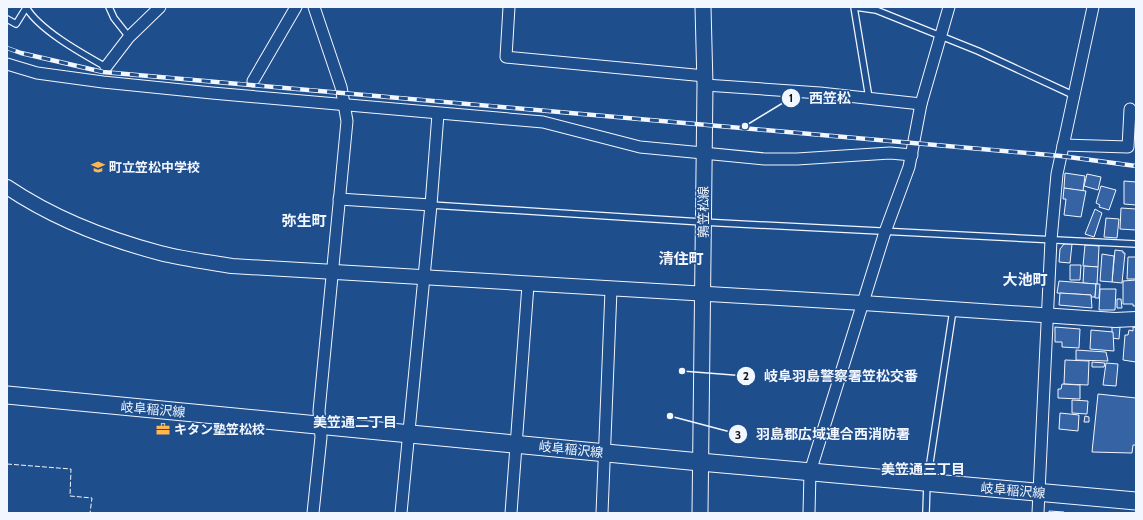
<svg xmlns="http://www.w3.org/2000/svg" width="1143" height="520" viewBox="0 0 1143 520" font-family="Cabin,'Noto Sans JP',sans-serif">
	<rect width="100%" height="100%" fill="#1f4e8c"/>
	<g fill="#3563a3" stroke="#f2f6ff">
		<path d="M1065,173L1085,176L1083,191L1064,188Z"/>
		<path d="M1087,174L1101,177L1098,190L1084,186Z"/>
		<path d="M1124,181L1136,182V205L1124,204Z"/>
		<path d="M1101,186L1116,190L1109,210L1099,207L1100,205L1096,203Z"/>
		<path d="M1064,188L1086,191L1081,217L1064,215L1066,199H1063Z"/>
		<path d="M1121,208L1136,209V230L1120,229Z"/>
		<path d="M1095,209L1102,213L1094,237L1085,234Z"/>
		<path d="M1106,218L1119,219L1117,238L1104,237Z"/>
		<path d="M1064,244H1072L1070,263L1059,262L1060,249Z"/>
		<path d="M1085,245L1099,246L1098,267L1083,266Z"/>
		<path d="M1115,250L1123,251V253H1125L1122,283L1112,282Z"/>
		<path d="M1102,254L1114,256L1112,282L1100,281Z"/>
		<path d="M1128,257H1136V279H1127Z"/>
		<path d="M1070,265H1081L1080,280H1070Z"/>
		<path d="M1084,266L1098,267L1097,284L1083,283Z"/>
		<path d="M1136,280V306H1133V304H1123V281Z"/>
		<path d="M1059,281L1096,284L1095,297H1091V295L1057,293Z"/>
		<path d="M1096,284H1100L1099,298H1095Z"/>
		<path d="M1100,289H1116L1115,310H1099Z"/>
		<path d="M1060,293L1091,295L1092,308L1059,305Z"/>
		<path d="M1117,299H1121L1122,308H1117Z"/>
		<path d="M1055,327L1080,329L1079,348L1062,347V342H1055Z"/>
		<path d="M1112,327H1120L1119,339L1112,338Z"/>
		<path d="M1133,327L1136,328V362L1123,360L1125,335H1128L1129,330L1133,331Z"/>
		<path d="M1091,330L1113,332L1114,351L1090,349Z"/>
		<path d="M1076,350L1106,352L1108,361L1076,360Z"/>
		<path d="M1065,360L1089,361L1088,385L1064,384Z"/>
		<path d="M1092,362L1105,363L1104,367H1092Z"/>
		<path d="M1106,363L1118,364L1116,386L1103,385Z"/>
		<path d="M1062,384L1080,385V399L1058,398V389H1061Z"/>
		<path d="M1098,394L1136,398V445H1133L1132,453L1092,452Z"/>
		<path d="M1072,400L1088,401L1087,414L1072,413Z"/>
		<path d="M1060,413L1079,415L1078,431L1059,429Z"/>
		<path d="M1085,416L1089,417V422H1084Z"/>
		<path d="M1049,511L1064,512L1063,513H1049Z"/>
	</g>
	<g fill="none" stroke-linecap="round" stroke-linejoin="round">
		<g stroke="#f2f6ff" stroke-width="8">
			<g id="service">
				<path d="M26,7C39,30 83,54 106,67"/>
				<path d="M109,7L114,18L129,37"/>
				<path d="M854,7L869,98"/>
				<path d="M855,7L876,10L978,51L1073,95"/>
				<path d="M7,19L16,24L26,8"/>
				<path d="M431,205L702,222L1136,244"/>
				<path d="M926,513L927,482L953,310"/>
			</g>
		</g>
		<g stroke="#f2f6ff" stroke-width="13">
			<g id="minor">
				<path d="M509,7L506,57L705,76"/>
				<path d="M7,64L37,73L103,82L212,93L543,122L640,147L703,153L765,159H797L890,153L912,155"/>
				<path d="M106,67L129,37L160,7"/>
				<path d="M253,81L296,7"/>
				<path d="M705,85L820,93L921,104"/>
				<path d="M1063,145L1128,147L1130,109"/>
				<path d="M339,199L431,205"/>
				<path d="M313,513L321,437L319,411L347,121L341,87L314,7"/>
				<path d="M401,513L431,205L438,114"/>
				<path d="M511,513L528,285"/>
				<path d="M602,513L611,290"/>
				<path d="M809,513L810,472L885,232L909,167L921,104L949,7"/>
				<path d="M1038,513L1051,240L1057,174L1093,7"/>
			</g>
		</g>
		<g stroke="#f2f6ff" stroke-width="16">
			<path id="tertiary" d="M7,187C53,218 107,239 160,253C183,259 208,262 232,266L863,303L1115,320L1136,319"/>
		</g>
		<g stroke="#f2f6ff" stroke-width="17">
			<path id="secondary" d="M700,513L705,85L703,7"/>
		</g>
		<g stroke="#f2f6ff" stroke-width="19">
			<path id="primary" d="M7,395L700,462L1136,501"/>
		</g>
		<use href="#service" stroke="#1f4e8c" stroke-width="5.5"/>
		<use href="#minor" stroke="#1f4e8c" stroke-width="11"/>
		<use href="#tertiary" stroke="#1f4e8c" stroke-width="14"/>
		<use href="#secondary" stroke="#1f4e8c" stroke-width="15"/>
		<use href="#primary" stroke="#1f4e8c" stroke-width="17"/>
		<g stroke="#f2f6ff" stroke-width="4.5">
			<path id="rail" d="M7,48L21,53L103,72L1061,156L1136,166"/>
		</g>
		<use href="#rail" stroke="#1f4e8c" stroke-width="3" stroke-dasharray="9" stroke-linecap="butt"/>
		<path stroke="#f2f6ff" stroke-width="1" stroke-dasharray="5 2" stroke-linecap="butt" d="M7,464L71,469L70,496L92,498L90,513"/>
	</g>
	<defs>
		<g id="school-bare" transform="scale(1.08)"><path d="M0-5L7-2L0 1L-7-2ZM-4 1L0 2.5L4 1V4Q0 6-4 4Z" fill="#ffb74d" stroke="#1f4e8c" stroke-width="2.5" paint-order="stroke"/></g>
		<g id="office-bare" transform="scale(1.08)"><path d="M-6-3h4V-5.5h4V-3h4V5H-6ZM-1-4.5V-3h2v-1.5ZM-6 0V1H6V0Z" fill="#ffb74d" stroke="#1f4e8c" stroke-width="2.5" paint-order="stroke"/></g>
	</defs>
	<g fill-rule="evenodd">
		<use href="#school-bare" x="98" y="167"/>
		<use href="#office-bare" x="163" y="429"/>
	</g>
	<g text-anchor="middle" dominant-baseline="central" stroke-width="3" stroke-linejoin="round" paint-order="stroke">
		<g font-size="13" font-weight="bold" fill="#f2f6ff" stroke="#1f4e8c" text-anchor="start">
			<text x="109" y="167">町立笠松中学校</text>
			<text x="174" y="429">キタン塾笠松校</text>
		</g>
		<g font-size="13" fill="#f2f6ff" stroke="#1f4e8c">
			<text transform="translate(703 212) rotate(-90)">鶉笠松線</text>
			<text transform="translate(153 409) rotate(5)">岐阜稲沢線</text>
			<text transform="translate(571 449) rotate(6)">岐阜稲沢線</text>
			<text transform="translate(1013 490) rotate(5)">岐阜稲沢線</text>
		</g>
		<g font-size="14" font-weight="bold" fill="#f2f6ff" stroke="#1f4e8c">
			<text x="355" y="422">美笠通二丁目</text>
			<text x="923" y="469">美笠通三丁目</text>
		</g>
		<g font-size="15" font-weight="bold" fill="#f2f6ff" stroke="#1f4e8c">
			<text x="304" y="221">弥生町</text>
			<text x="681" y="259">清住町</text>
			<text x="1025" y="280">大池町</text>
		</g>
	</g>
	<path fill="none" stroke="#f2f6ff" stroke-width="1.5" d="M745 126L791 98M682 371L746 376M670 416L738 434"/>
	<g fill="#f2f6ff" stroke="#1f4e8c" stroke-width="1.5">
		<circle cx="745" cy="126" r="4"/>
		<circle cx="682" cy="371" r="4"/>
		<circle cx="670" cy="416" r="4"/>
		<circle cx="791" cy="98" r="10"/>
		<circle cx="746" cy="376" r="10"/>
		<circle cx="738" cy="434" r="10"/>
	</g>
	<g font-size="12" text-anchor="middle" font-weight="bold" fill="#111">
		<text x="791" y="102">1</text>
		<text x="746" y="380">2</text>
		<text x="738" y="439">3</text>
	</g>
	<g font-size="14" text-anchor="middle" font-weight="bold" fill="#f2f6ff" stroke="#1f4e8c" stroke-width="3" stroke-linejoin="round" paint-order="stroke">
		<text x="830" y="103">西笠松</text>
		<text x="841" y="381">岐阜羽島警察署笠松交番</text>
		<text x="833" y="439">羽島郡広域連合西消防署</text>
	</g>
	<rect width="1143" height="520" fill="none" stroke="#f2f6ff" stroke-width="16"/>
</svg>
